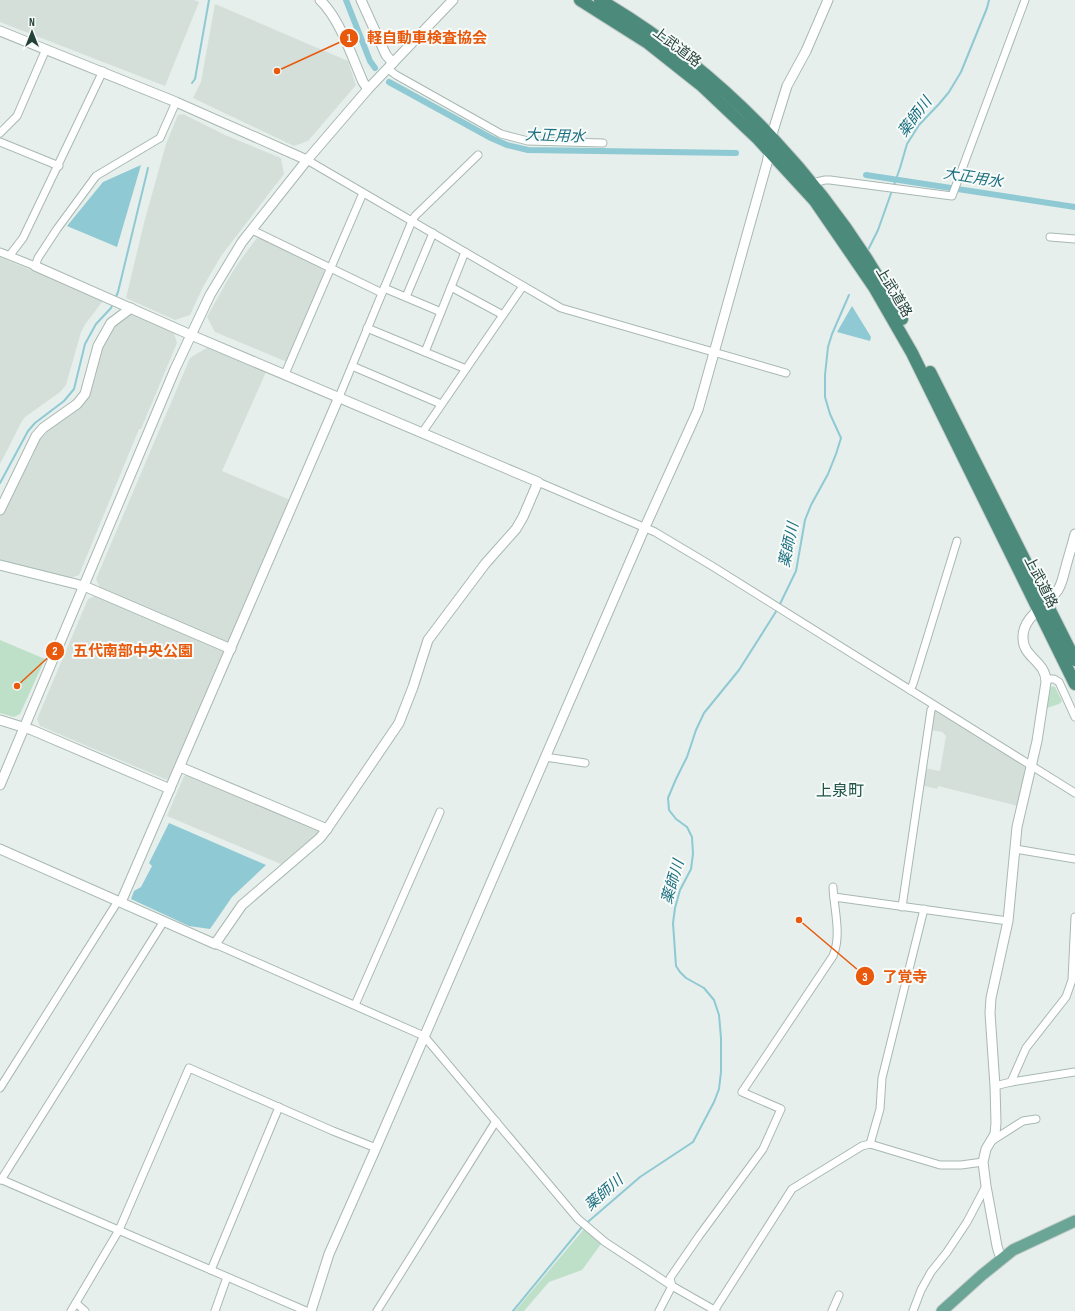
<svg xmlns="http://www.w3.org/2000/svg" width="1075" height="1311" viewBox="0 0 1075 1311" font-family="'Sofia Sans Condensed','Noto Sans JP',sans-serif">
	<rect width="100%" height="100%" fill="#e6efeb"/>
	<g fill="#d4dfda">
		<path d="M0,0H194L199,2L165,86L0,22Z"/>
		<path d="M215,4L348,61L356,85L308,141L294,146L193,98L201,82Z"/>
		<path d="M183,114L225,135L281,158L284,174L221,256L203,287L190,315L175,320L126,298L144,223L166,144L178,115Z"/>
		<path d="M260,238L323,269L325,273L287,362L215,332L207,317L227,281L237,265L256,239Z"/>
		<path d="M0,257L102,300V302L86,323L81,332L66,385L60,392L25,417L22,421L0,464Z"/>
		<path d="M135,314L173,330L177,343L141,429H139L79,575L70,578L0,560V516L32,458L38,441L48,431L85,401L90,392L101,351L115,326L129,315Z"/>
		<path d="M208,347L266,372L222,471L290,500L231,641L226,643L100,588L96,579L190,358Z"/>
		<path d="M97,595L222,650L224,654L171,778L167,780L40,726L37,719L88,599Z"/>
		<path d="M933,708L1026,765L1018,806L938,786L937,789L921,785L924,768L940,771L946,736L942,732L930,730Z"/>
		<path d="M188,775L318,829V833L281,864L167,816L184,776Z"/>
	</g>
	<g fill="#bfe0c8">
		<path d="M0,640L45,659L20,714L14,717L0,713Z"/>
		<path d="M1053,686L1055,687L1062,701L1059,704L1047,708L1049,687H1052Z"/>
		<path d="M584,1229L601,1244L582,1270L549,1282L524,1311H515Z"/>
	</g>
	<g fill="#8ec9d4">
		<path d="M141,165L117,247L67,226L103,182Z"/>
		<path d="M852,306L871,337L870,341L837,332Z"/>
		<path d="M169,823L266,865L232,897L210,929L189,926L131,899L134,891L141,887L152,866L149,863Z"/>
	</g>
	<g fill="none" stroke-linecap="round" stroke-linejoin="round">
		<g stroke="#8ec9d4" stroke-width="2">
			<path d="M192,83L195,79L209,0"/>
			<path d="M867,252L878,230L900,168L907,144L919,125L939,104L949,92L961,72L987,8L989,0"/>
			<path d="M115,299L118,292L148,168"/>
			<path d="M0,483L28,431L35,423L64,401L74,389L85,344L96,324L111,308L113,303"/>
			<path d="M779,606L796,571L805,520L811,505L828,474L836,454L841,438L830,414L825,397V375L828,347L832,334L849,295"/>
			<path d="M513,1311L582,1227L640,1177L693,1142L714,1102L719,1089L721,1072V1038L719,1015L714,1000L704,988L686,978L680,972L676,966L673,923L675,908L680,890L691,869L693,854L692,837L687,827L676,819L669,810L668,798L676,779L687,757L696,730L704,713L739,670L777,610"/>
		</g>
		<g stroke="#8ec9d4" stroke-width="6">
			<path d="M346,0L370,61L375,68"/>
			<path d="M389,82L491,138L507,145L528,150L736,153"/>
			<path d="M866,175L1075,207"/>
		</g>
		<g stroke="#a8b8b2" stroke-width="9">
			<g id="minor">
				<path d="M388,69L396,75L501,134L528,141L603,143"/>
				<path d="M0,133L17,116L46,49"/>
				<path d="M0,142L59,166"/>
				<path d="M307,160L561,308L786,373"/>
				<path d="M812,183L825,180H830L952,196L1025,0"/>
				<path d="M252,230L382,293"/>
				<path d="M1050,237L1075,239"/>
				<path d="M0,252L35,266L38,258L57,229L96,176L160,138L176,102"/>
				<path d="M10,255L23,238L103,71"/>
				<path d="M451,287L503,315"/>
				<path d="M384,288L441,312"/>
				<path d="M406,297L433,233"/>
				<path d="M367,328L466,369"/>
				<path d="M425,352L465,252"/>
				<path d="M352,366L441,404"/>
				<path d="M285,374L363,193"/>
				<path d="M339,397L412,221L415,216L478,155"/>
				<path d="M422,433L523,286"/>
				<path d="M538,482L655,532L712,566L1075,793"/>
				<path d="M1046,679H1054L1059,682L1075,717"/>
				<path d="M910,690L913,684L957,541"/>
				<path d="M545,757L585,763"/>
				<path d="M1015,849L1075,859"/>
				<path d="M834,897L1008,921"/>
				<path d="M902,907L931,710L934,705"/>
				<path d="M215,944L424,1036L578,1219L605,1242L672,1286L716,1311"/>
				<path d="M355,1005L440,812"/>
				<path d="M1011,1082L1026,1048L1066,997L1072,980L1075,917"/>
				<path d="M995,1086L1011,1082L1075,1072"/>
				<path d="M0,1088L118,901"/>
				<path d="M990,1142L1023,1121L1036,1119"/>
				<path d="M870,1144L880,1109L882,1078L924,909"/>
				<path d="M0,1179L306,1311"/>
				<path d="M1,1180L164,921"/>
				<path d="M211,1270L279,1107"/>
				<path d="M76,1303L85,1311"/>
				<path d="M71,1311L119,1230L189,1068L333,1131L376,1148"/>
				<path d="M215,1311L227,1277"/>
				<path d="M377,1311L496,1121"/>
				<path d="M659,1311L672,1286L670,1278L699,1236L763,1149L781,1109L742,1092L833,956C842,935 834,910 833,887"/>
				<path d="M714,1311L792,1189L862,1146L870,1144L940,1165H961L983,1162"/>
				<path d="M832,1311L839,1295"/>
				<path d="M913,1311L921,1290L931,1272L947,1252L967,1222L986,1186"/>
			</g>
		</g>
		<g stroke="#a8b8b2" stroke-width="11">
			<g id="tertiary">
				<path d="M320,0C340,19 352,57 363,82L368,89"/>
				<path d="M361,0L386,55L393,63"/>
				<path d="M0,31L176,102L307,160"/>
				<path d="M0,510L36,436L43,428L77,404L85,394L98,346L111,323L131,308"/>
				<path d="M0,565L84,586L231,649"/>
				<path d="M0,720L32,730L170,789"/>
				<path d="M180,767L327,829"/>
				<path d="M0,785L175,369L210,295L242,242L307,160L368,89L453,0"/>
				<path d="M0,849L215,944L242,905L320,838L327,829L399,723L413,687L428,640L485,564L516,529L523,517L538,482L191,335L35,266"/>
				<path d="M121,902L339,397"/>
				<path d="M1003,1258L999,1253L997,1246L986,1186L983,1162L986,1149L995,1134L996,1123L995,1086L990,1013L991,998L1008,921L1017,827L1037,741L1046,682C1046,661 1023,658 1023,638C1022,617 1047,605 1058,590C1062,583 1063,577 1065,570C1068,558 1072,546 1075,534"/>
				<path d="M311,1311L329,1254L376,1148L645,527L698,410L767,163L773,131L787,86L806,51L828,0"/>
			</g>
		</g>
		<g stroke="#c2cac8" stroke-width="13">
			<path id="primary" d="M942,1311L982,1275L1013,1250L1075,1221"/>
		</g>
		<g stroke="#c2cac8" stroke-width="14">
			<g id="trunk">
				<path d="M580,0L648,43L701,85L758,139L815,201L874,287L912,353L1075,684"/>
				<path d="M600,0C728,75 832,188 902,319"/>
				<path d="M930,372L1075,660"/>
			</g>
		</g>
		<use href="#minor" stroke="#fff" stroke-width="7"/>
		<use href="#tertiary" stroke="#fff" stroke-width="9"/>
		<use href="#primary" stroke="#6aa596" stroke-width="11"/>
		<use href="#trunk" stroke="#4c8a7c" stroke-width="12"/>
	</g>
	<g text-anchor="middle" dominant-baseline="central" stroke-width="4" stroke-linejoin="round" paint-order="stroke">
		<g font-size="14" fill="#24423a" stroke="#f7fbf9">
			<text transform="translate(677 47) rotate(37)">上武道路</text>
			<text transform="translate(894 292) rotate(59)">上武道路</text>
			<text transform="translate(1041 582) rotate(63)">上武道路</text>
		</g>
		<g font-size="15" font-style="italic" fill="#1c6f80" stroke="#f7fbf9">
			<text transform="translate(915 117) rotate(-53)">薬師川</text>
			<text transform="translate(555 136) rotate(2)">大正用水</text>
			<text transform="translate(973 178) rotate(9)">大正用水</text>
			<text transform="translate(789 545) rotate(-78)">薬師川</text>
			<text transform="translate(673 882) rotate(-74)">薬師川</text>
			<text transform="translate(604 1193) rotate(-41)">薬師川</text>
		</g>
		<g font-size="16" fill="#1f5548" stroke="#f7fbf9">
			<text x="840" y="791">上泉町</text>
		</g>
	</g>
	<path fill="none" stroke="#e8590c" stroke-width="1.5" d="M277 71L349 38M17 686L55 651M799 920L865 976"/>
	<g fill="#e8590c" stroke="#f7fbf9" stroke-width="1.5">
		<circle cx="277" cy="71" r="4"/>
		<circle cx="17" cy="686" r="4"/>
		<circle cx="799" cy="920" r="4"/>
		<circle cx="349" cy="38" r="10"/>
		<circle cx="55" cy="651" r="10"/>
		<circle cx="865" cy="976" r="10"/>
	</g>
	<g font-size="12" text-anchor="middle" font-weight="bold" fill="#fff">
		<text x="349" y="42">1</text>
		<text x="55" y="655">2</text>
		<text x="865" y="981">3</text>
	</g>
	<g font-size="15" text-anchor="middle" font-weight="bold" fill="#e8590c" stroke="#f7fbf9" stroke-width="4" stroke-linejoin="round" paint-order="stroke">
		<text x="427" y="43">軽自動車検査協会</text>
		<text x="133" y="656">五代南部中央公園</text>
		<text x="905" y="982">了覚寺</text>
	</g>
	<g transform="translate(32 32)" stroke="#f7fbf9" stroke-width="3" paint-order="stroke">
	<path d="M0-3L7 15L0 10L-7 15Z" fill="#24423a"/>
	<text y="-6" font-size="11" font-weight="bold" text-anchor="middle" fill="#24423a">N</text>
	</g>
</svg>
